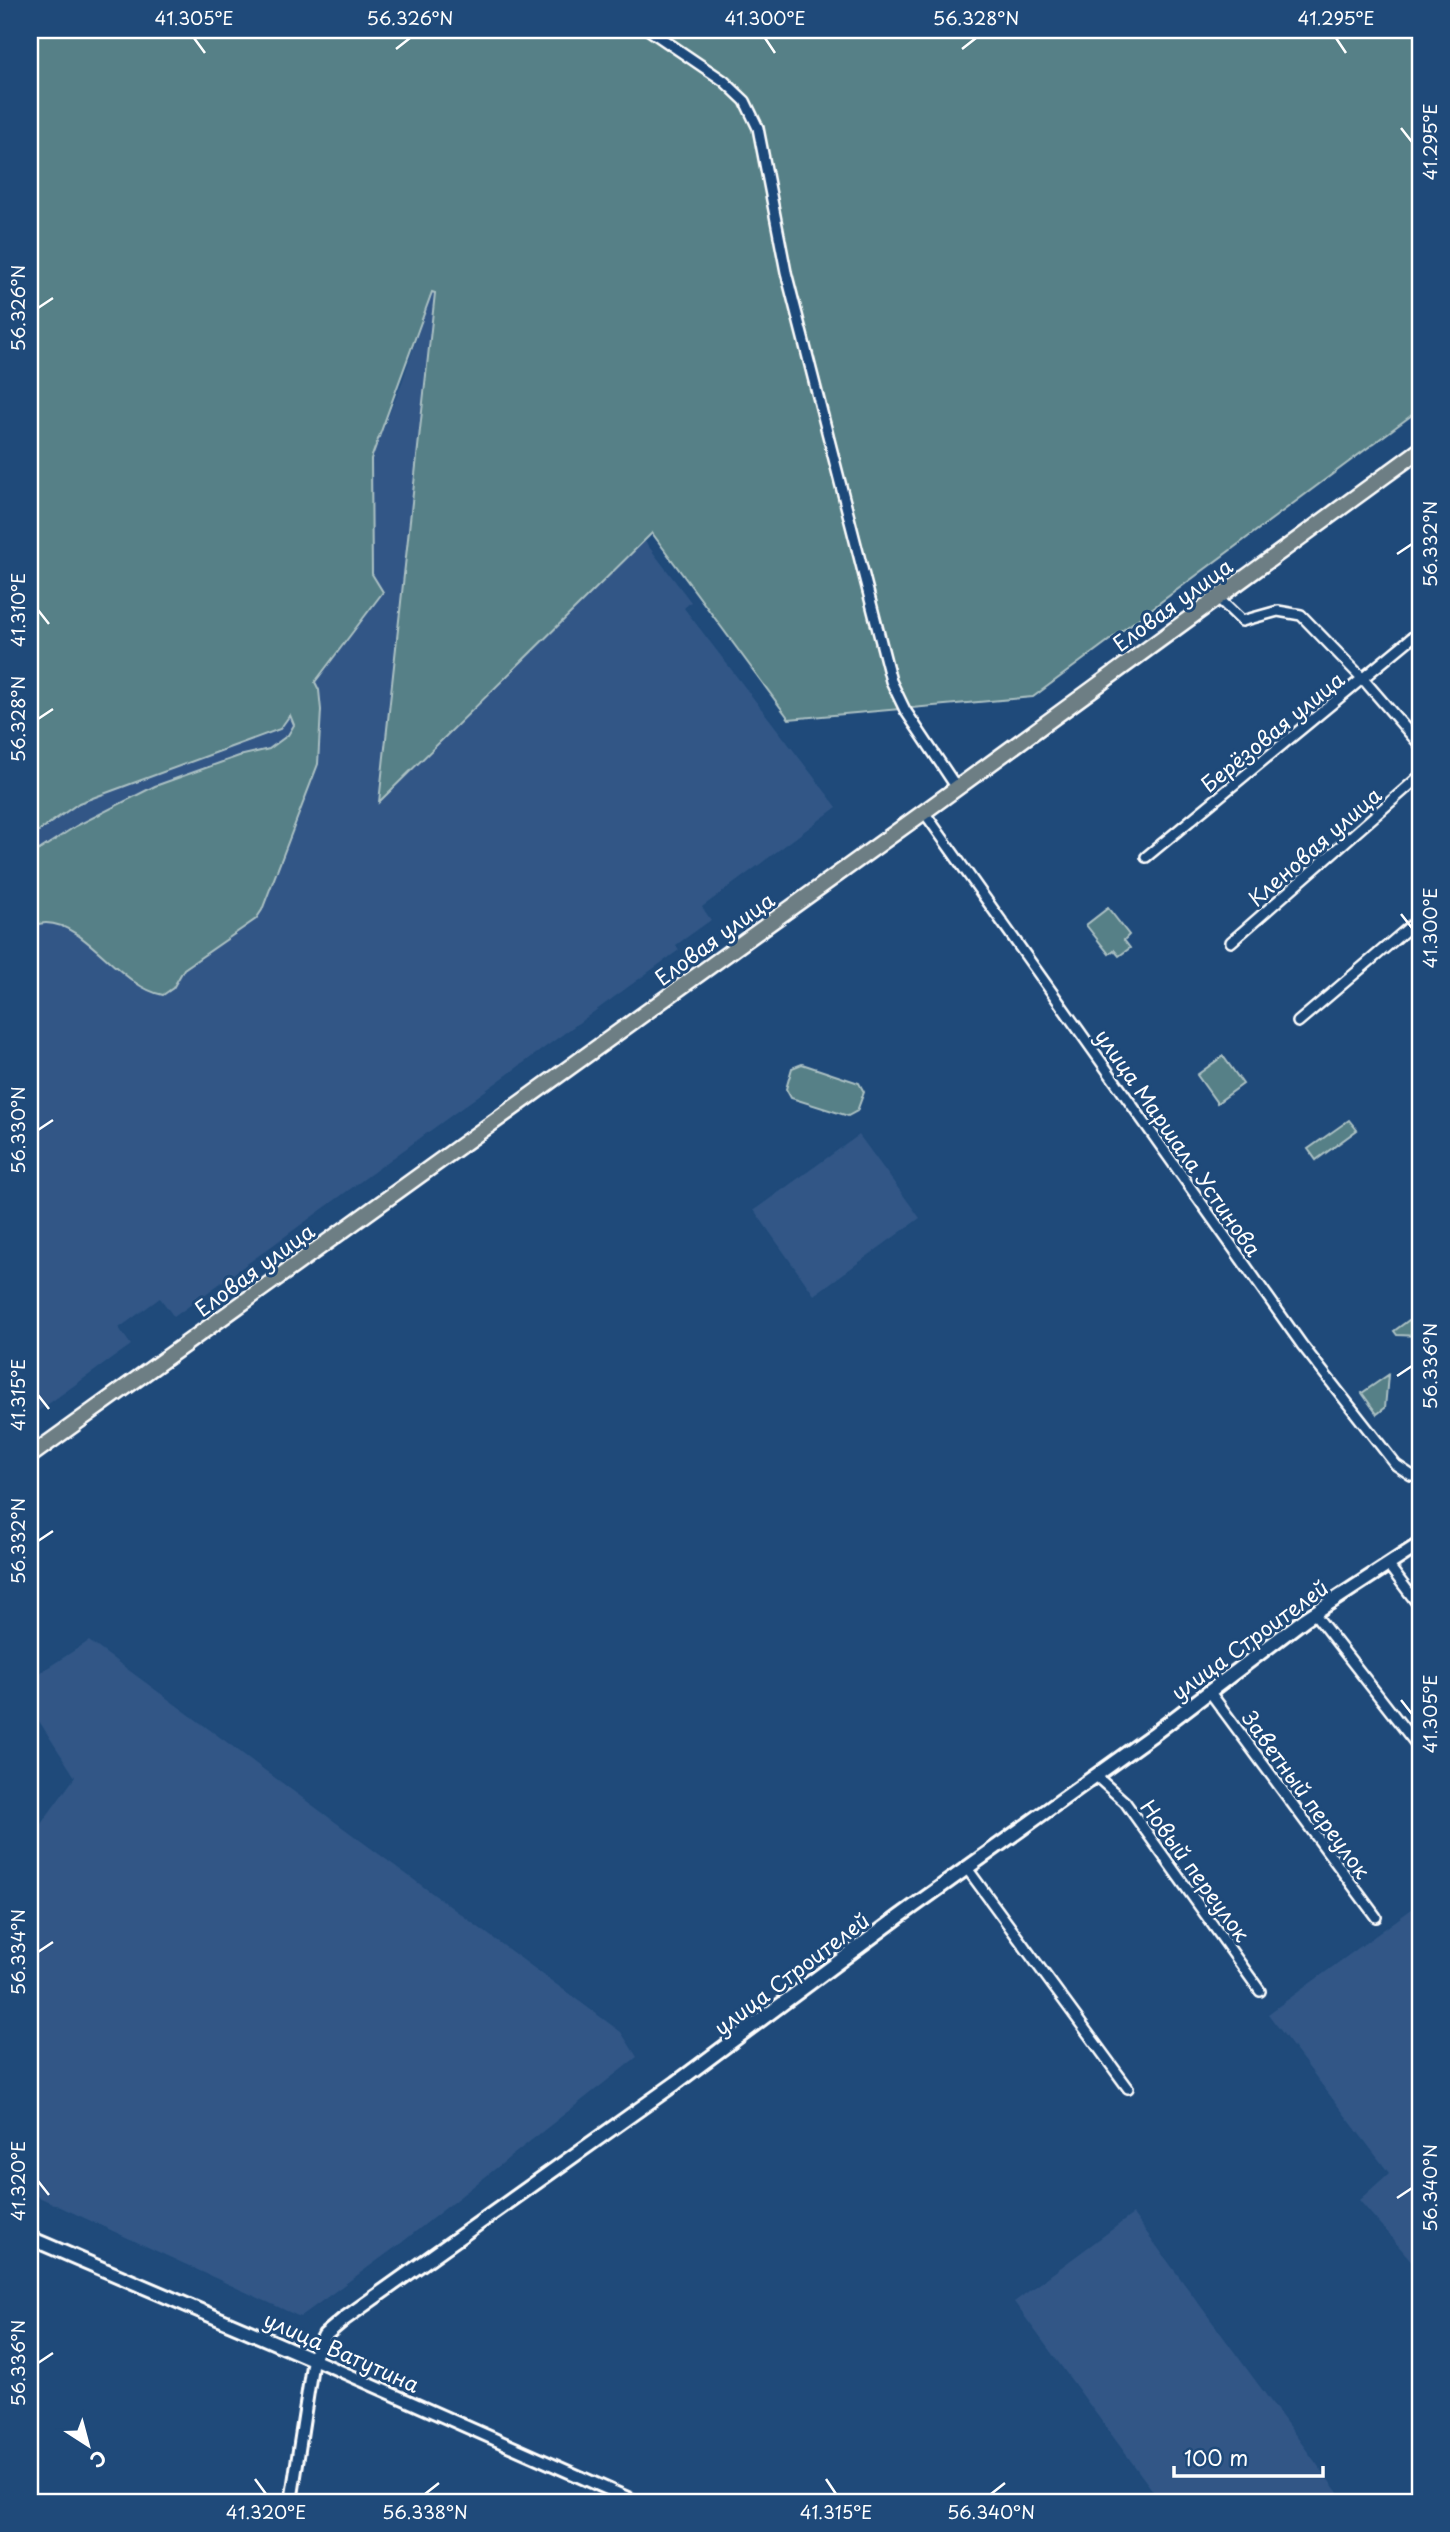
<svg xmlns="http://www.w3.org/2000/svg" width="1450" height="2532" viewBox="0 0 1450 2532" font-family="'Playpen Sans',sans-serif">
	<rect width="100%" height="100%" fill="#1f4a7a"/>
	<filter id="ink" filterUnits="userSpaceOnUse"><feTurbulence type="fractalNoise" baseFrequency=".0143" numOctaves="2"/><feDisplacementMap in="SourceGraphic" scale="14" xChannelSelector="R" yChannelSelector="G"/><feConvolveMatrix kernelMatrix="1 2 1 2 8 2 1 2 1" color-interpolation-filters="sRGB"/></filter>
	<g filter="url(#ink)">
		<g fill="#305686">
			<path d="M432,292H455L691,602L684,608L837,807L702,907L711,920L676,945L679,950L174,1317L160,1298L119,1328L131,1345L30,1417V837L79,803L280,729L383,592L372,574L371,459L402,382Z"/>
			<path d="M859,1135L920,1218L814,1295L754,1210Z"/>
			<path d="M89,1641L621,2032L637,2057L400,2244L300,2317L30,2193V1839L75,1777L30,1707V1679Z"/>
			<path d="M1420,1903V2271L1359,2200L1389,2173L1268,2014Z"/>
			<path d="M1133,2214L1341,2497L1334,2502H1161L1014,2302Z"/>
		</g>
		<g fill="#578087" stroke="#abc0c3" stroke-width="2">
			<path d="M30,30H1420V409L1033,697L789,719L652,533L379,802L435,293L432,292L371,459L372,574L383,592L315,682L319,690L321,710L318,764L262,910L256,919L184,969L173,988L163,995C120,987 86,923 46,923C41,923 35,925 30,926V852L39,850L76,826L155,786L239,756L269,749L288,735L294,725L290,715L280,729L79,803L30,837Z"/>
			<path d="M1108,908L1129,935L1124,940L1130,948L1119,956L1114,950L1109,954L1086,925Z"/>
			<path d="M1223,1056L1243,1084L1217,1103L1197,1075Z"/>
			<path d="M802,1064L859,1083L864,1092L857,1111L848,1116L791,1098L786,1089L792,1068Z"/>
			<path d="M1349,1120L1357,1130L1316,1160L1308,1149Z"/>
			<path d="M1409,1320L1420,1321V1336L1397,1335L1394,1331Z"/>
			<path d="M1388,1375L1385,1408L1377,1414L1362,1393Z"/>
		</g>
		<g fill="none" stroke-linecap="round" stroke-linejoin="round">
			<g stroke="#fff" stroke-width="14">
				<g id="minor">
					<path d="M649,30L724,81L745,101L758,128L786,272L891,681L905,710L957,788"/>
					<path d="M1217,597L1242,621L1278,611L1301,615L1363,679L1420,745"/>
					<path d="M924,812L1302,1345L1396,1465L1411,1475L1420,1476"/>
					<path d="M1146,857L1420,631"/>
					<path d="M1231,942L1420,776"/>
					<path d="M1298,1022L1420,918"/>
					<path d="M1389,1566L1420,1607"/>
					<path d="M1314,1613L1420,1749"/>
					<path d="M1209,1691L1376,1917"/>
					<path d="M1096,1776L1125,1802L1260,1991"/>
					<path d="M966,1867L1128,2088"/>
				</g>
			</g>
			<g stroke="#fff" stroke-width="16">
				<path id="tertiary" d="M291,2502L313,2359L637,2502"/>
			</g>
			<g stroke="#fff" stroke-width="18">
				<path id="secondary" d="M30,2238L313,2359L325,2335L344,2319L676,2083L900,1916L1155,1733L1305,1619L1420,1544"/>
			</g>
			<g stroke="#fff" stroke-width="19">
				<path id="primary" d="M30,1456L924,812L1420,450"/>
			</g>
			<use href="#minor" stroke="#1f4a7a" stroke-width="9"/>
			<use href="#tertiary" stroke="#1f4a7a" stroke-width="10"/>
			<use href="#secondary" stroke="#1f4a7a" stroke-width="12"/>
			<use href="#primary" stroke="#6d7e84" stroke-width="14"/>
		</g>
	</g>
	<path fill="none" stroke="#fff" stroke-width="2.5" d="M194,38L205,53M765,38L775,53M1336,38L1346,53M396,49L410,38M962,49L976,38M1401,128L1412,142M38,308L53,298M1397,554L1412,544M38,610L49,624M38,719L53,709M1401,914L1412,928M38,1130L53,1120M1397,1376L1412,1366M38,1395L49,1409M38,1541L53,1531M1401,1700L1412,1714M38,1952L53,1942M38,2181L49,2195M1397,2198L1412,2188M38,2363L53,2353M255,2479L266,2494M826,2479L836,2494M425,2494L439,2483M991,2494L1005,2483"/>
	<g text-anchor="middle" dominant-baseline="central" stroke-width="6" stroke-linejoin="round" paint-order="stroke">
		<g font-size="21" fill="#fff" stroke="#1f4a7a">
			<text transform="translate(1172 604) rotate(-36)">Еловая улица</text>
			<text transform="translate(1272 731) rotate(-39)">Берёзовая улица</text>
			<text transform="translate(1314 846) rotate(-41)">Кленовая улица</text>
			<text transform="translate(714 938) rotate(-36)">Еловая улица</text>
			<text transform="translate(1179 1142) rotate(55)">улица Маршала Устинова</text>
			<text transform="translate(254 1269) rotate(-36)">Еловая улица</text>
			<text transform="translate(1249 1639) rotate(-36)">улица Строителей</text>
			<text transform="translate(1307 1794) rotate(54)">Заветный переулок</text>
			<text transform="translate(1196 1870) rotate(54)">Новый переулок</text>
			<text transform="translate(791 1973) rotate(-37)">улица Строителей</text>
			<text transform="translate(342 2351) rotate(24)">улица Ватутина</text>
		</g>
	</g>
	<rect width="1450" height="2532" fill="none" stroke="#1f4a7a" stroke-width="77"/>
	<g transform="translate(88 2445) rotate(144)" stroke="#1f4a7a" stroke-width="5" paint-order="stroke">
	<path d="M0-5L12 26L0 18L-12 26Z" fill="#ffffff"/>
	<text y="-10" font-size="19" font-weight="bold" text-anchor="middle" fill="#ffffff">С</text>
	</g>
	<path d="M1174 2466v10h149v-10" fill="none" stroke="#ffffff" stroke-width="3.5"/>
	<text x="1184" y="2466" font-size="21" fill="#ffffff" stroke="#1f4a7a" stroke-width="5" paint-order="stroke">100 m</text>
	<rect x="38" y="38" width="1374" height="2456" fill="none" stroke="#fff" stroke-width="2.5"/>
	<g font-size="18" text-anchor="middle" fill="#fff">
		<text x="194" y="25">41.305°E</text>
		<text x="410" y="25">56.326°N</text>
		<text x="765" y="25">41.300°E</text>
		<text x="976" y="25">56.328°N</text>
		<text x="1336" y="25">41.295°E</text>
		<text transform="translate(1431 142) rotate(-90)" y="6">41.295°E</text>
		<text transform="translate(19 308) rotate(-90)" y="6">56.326°N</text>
		<text transform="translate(1431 544) rotate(-90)" y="6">56.332°N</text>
		<text transform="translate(19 610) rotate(-90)" y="6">41.310°E</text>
		<text transform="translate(19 719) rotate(-90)" y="6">56.328°N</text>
		<text transform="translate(1431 928) rotate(-90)" y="6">41.300°E</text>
		<text transform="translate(19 1130) rotate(-90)" y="6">56.330°N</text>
		<text transform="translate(1431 1366) rotate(-90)" y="6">56.336°N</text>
		<text transform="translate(19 1395) rotate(-90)" y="6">41.315°E</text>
		<text transform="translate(19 1541) rotate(-90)" y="6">56.332°N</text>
		<text transform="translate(1431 1714) rotate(-90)" y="6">41.305°E</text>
		<text transform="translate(19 1952) rotate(-90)" y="6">56.334°N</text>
		<text transform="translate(19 2181) rotate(-90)" y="6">41.320°E</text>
		<text transform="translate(1431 2188) rotate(-90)" y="6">56.340°N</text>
		<text transform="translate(19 2363) rotate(-90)" y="6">56.336°N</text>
		<text x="266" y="2519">41.320°E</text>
		<text x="425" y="2519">56.338°N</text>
		<text x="836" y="2519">41.315°E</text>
		<text x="991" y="2519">56.340°N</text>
	</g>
</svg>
